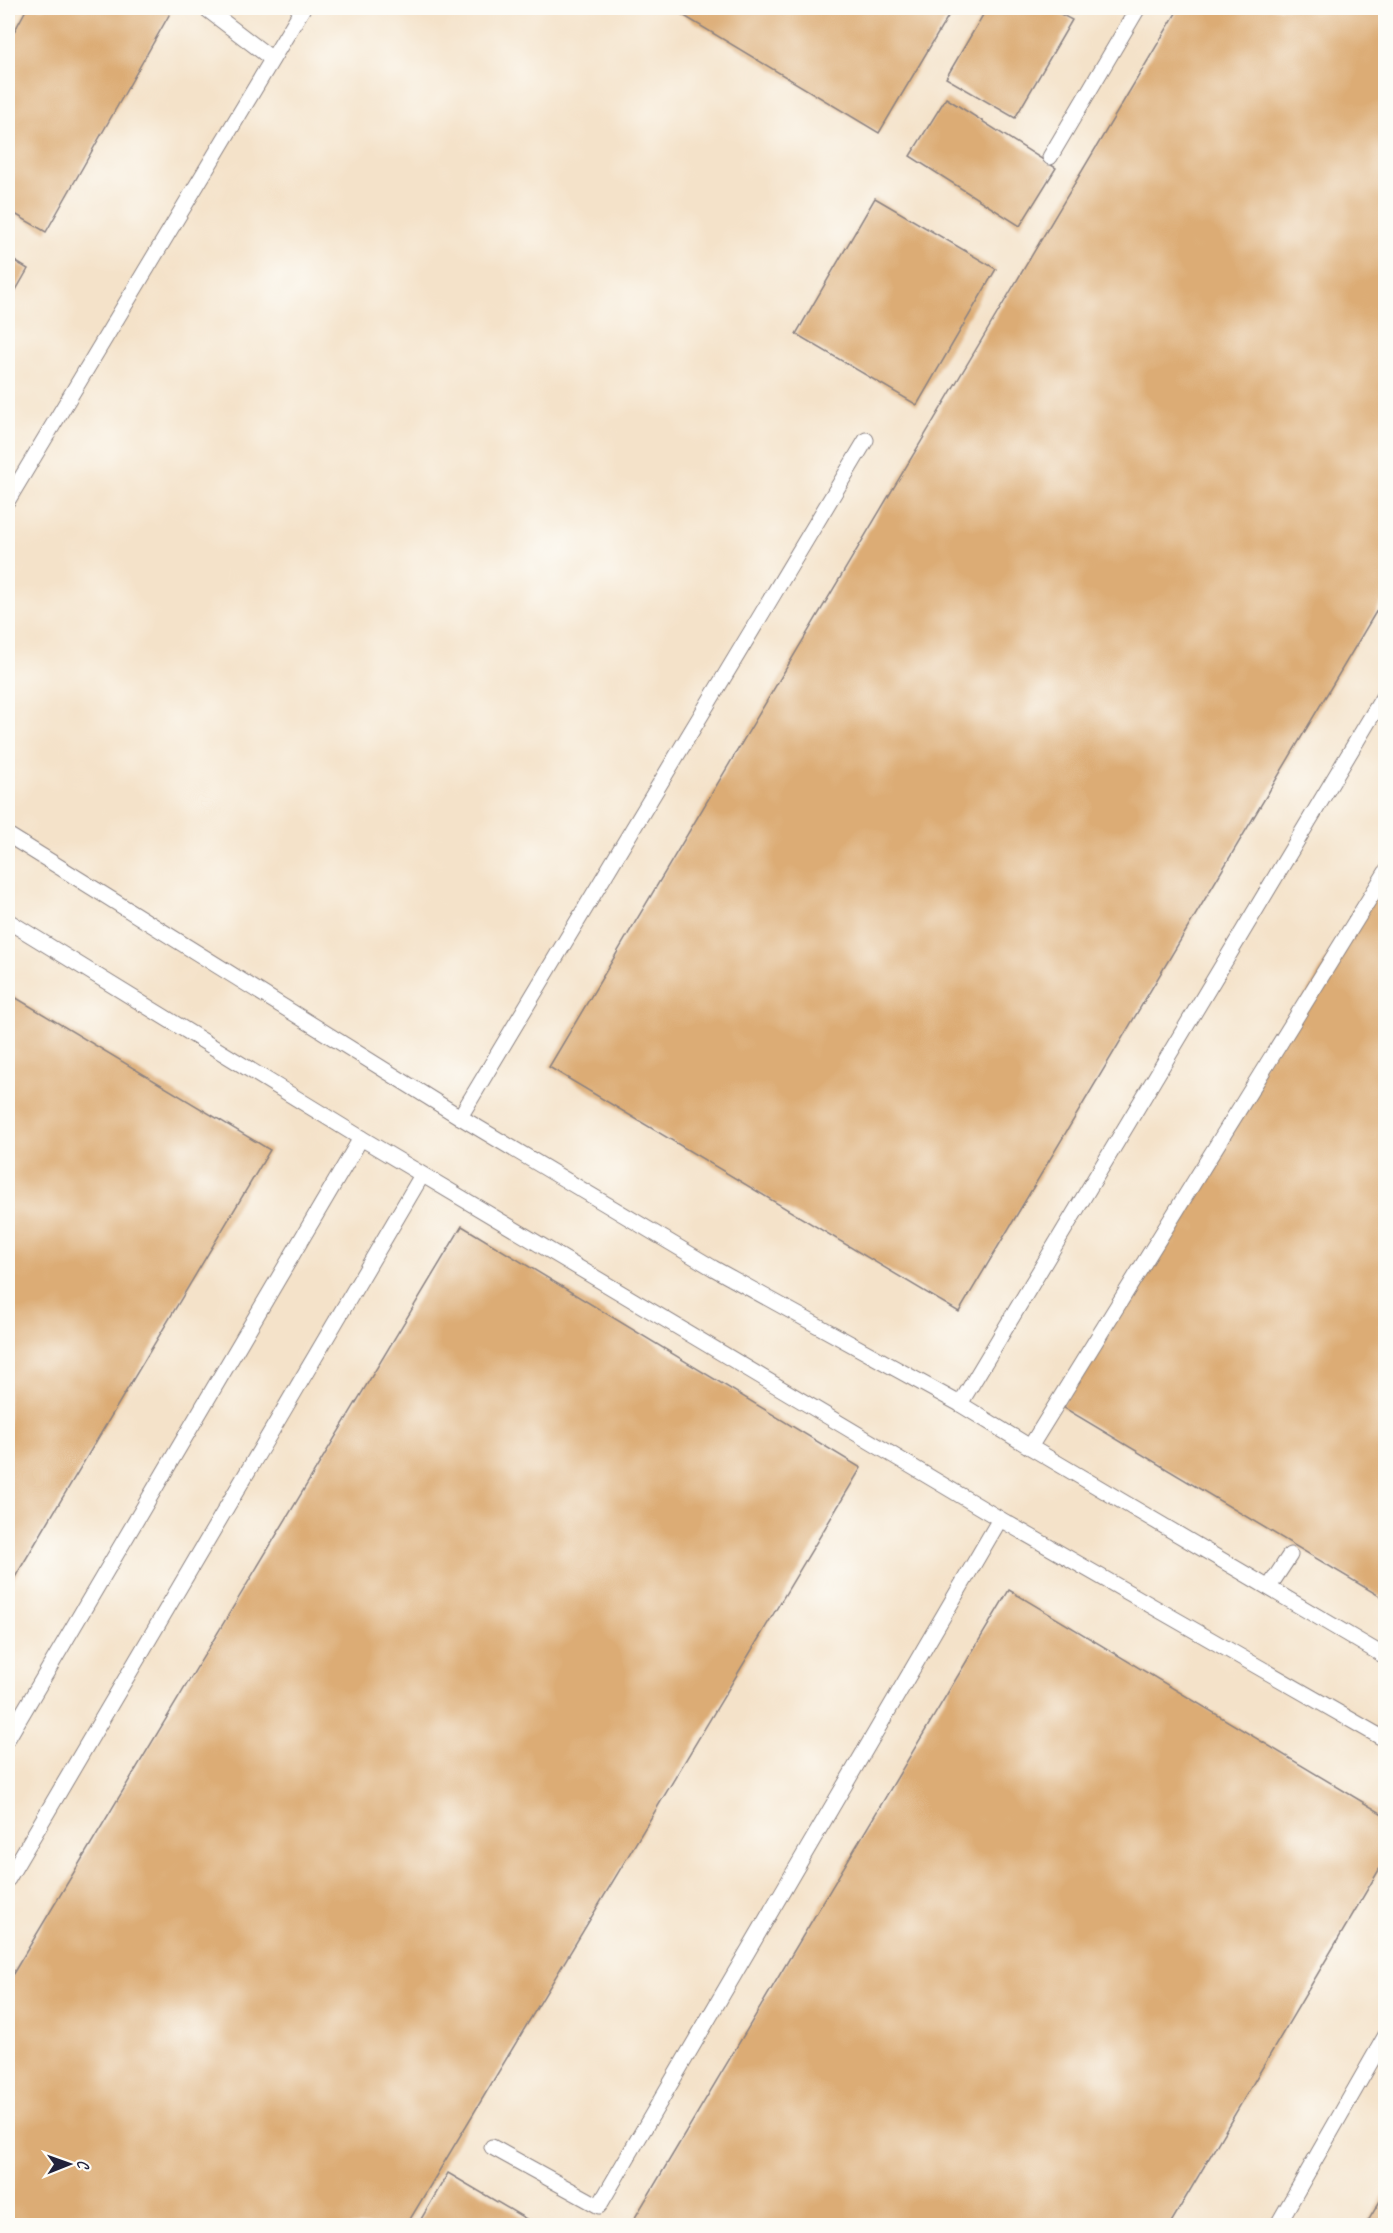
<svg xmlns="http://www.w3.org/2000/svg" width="1393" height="2233" viewBox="0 0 1393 2233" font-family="Caveat,sans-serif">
	<rect width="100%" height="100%" fill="#fdfcf7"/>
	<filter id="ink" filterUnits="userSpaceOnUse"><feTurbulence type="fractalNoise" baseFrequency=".0167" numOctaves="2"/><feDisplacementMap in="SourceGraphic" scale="12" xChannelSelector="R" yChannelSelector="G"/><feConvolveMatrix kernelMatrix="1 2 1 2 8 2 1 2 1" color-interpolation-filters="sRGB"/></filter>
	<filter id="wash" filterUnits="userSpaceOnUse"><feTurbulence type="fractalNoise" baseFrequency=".008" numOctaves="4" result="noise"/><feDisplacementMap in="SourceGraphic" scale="24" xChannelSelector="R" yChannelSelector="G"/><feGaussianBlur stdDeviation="1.35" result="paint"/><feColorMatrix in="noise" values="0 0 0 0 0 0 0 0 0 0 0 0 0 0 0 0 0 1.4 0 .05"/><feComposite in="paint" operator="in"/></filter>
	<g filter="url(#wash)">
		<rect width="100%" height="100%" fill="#f4e2c9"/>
		<g id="blocks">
			<g fill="#dcac74">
				<path d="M27,8H173L46,232L8,210V43Z"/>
				<path d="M671,8H953L879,133Z"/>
				<path d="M987,8H1049L1072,20L1015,118L946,78Z"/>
				<path d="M1179,8H1386V595L959,1312L549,1067Z"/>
				<path d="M946,98L1056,168L1020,226L910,156Z"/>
				<path d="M875,198L996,269L917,405L796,334Z"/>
				<path d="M8,257L28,269L8,304Z"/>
				<path d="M1386,859V1600L1061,1406Z"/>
				<path d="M8,993L270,1150L8,1589Z"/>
				<path d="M462,1226L861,1468L406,2226H8V1982Z"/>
				<path d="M1009,1590L1386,1816V1858L1169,2226H630Z"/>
				<path d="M448,2173L538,2226H417Z"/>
				<path d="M1386,2191V2226H1365Z"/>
			</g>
		</g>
	</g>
	<g filter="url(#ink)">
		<use href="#blocks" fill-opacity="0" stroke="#8b8282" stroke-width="1.5"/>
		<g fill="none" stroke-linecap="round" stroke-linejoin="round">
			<g stroke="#8b8282" stroke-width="17">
				<g id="lane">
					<path d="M210,8L208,10L272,59"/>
					<path d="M1050,157L1138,8"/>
					<path d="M8,500L303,8"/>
					<path d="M8,835L460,1117L713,1268L960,1404L1030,1447"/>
					<path d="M1386,872L1030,1447L1386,1657"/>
					<path d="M8,921L361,1138"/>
					<path d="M460,1117L866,440"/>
					<path d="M960,1404L1386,692"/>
					<path d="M1269,1587L1290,1555"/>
					<path d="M8,1738L361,1138L1000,1519L1386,1740"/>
					<path d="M8,1879L422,1175"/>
					<path d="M492,2147L599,2206L1000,1519"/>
					<path d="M1277,2226L1386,2035"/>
				</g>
			</g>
			<use href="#lane" stroke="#fff" stroke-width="15"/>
		</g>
	</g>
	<rect width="1393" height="2233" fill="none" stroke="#fdfcf7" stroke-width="30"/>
	<g transform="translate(69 2164) rotate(89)" stroke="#fdfcf7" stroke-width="4.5" paint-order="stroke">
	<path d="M0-4.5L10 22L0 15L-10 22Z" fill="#22223b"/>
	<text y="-9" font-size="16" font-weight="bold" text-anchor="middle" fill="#22223b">С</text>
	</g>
</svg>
